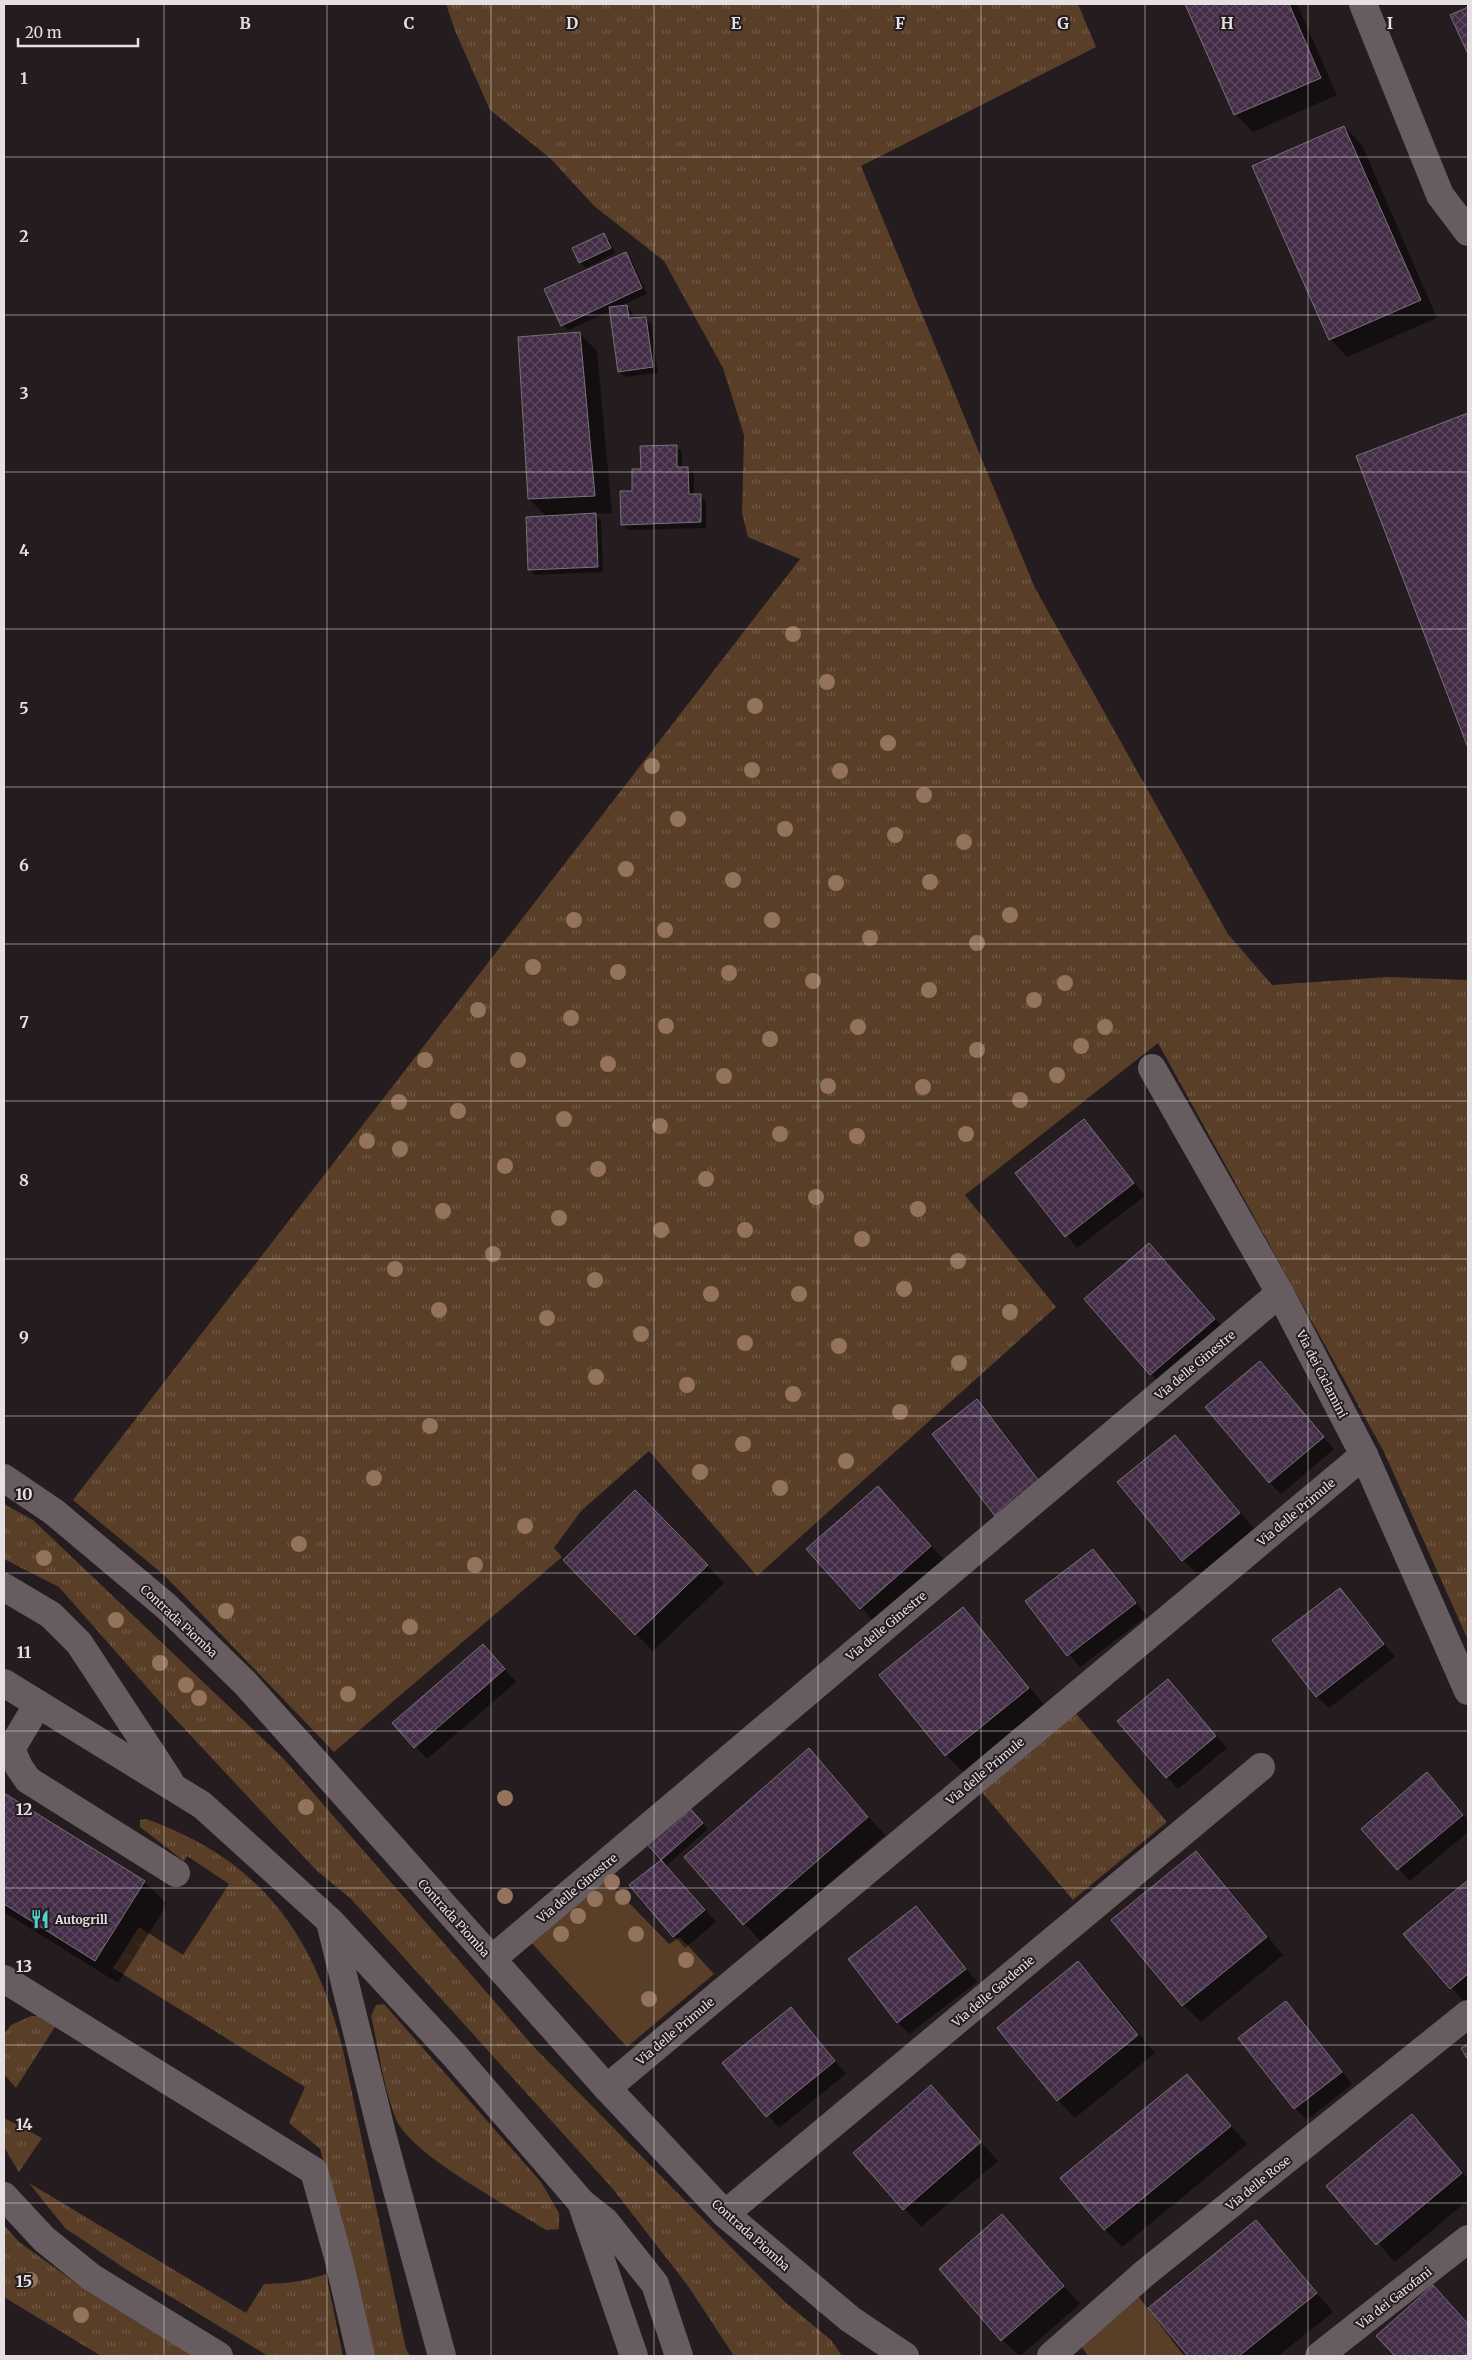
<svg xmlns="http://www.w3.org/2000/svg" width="1472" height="2360" viewBox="0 0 1472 2360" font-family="Merriweather,serif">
	<defs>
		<pattern id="grass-tufts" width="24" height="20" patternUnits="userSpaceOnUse" patternTransform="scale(1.25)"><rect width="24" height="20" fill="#593e28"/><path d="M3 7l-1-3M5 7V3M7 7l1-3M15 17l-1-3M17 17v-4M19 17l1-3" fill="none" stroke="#715a47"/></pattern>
		<pattern id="building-cross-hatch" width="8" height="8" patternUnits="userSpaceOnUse" patternTransform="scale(1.25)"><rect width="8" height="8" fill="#422c46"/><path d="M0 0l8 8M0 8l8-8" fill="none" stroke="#5d4a60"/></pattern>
	</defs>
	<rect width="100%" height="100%" fill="#241c1f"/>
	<g fill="url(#grass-tufts)">
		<path d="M446,4H1078L1096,47L861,166L1035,588L1228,934L1272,985L1388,977L1468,980V1640L1384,1452L1158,1043L965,1195L1056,1307L757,1576L649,1451L581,1511L554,1548L562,1557L334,1752L164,1575L73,1500L800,559L748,537L742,513L744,435L723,368L664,261L594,206L550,158L490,110L456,33Z"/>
		<path d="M4,1504L33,1520L283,1758L534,2047L785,2302L831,2340L842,2356H734L688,2286L613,2189L351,1899L317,1871L166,1709L59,1587L4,1559Z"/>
		<path d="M1074,1711L1167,1822L1073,1900L980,1790Z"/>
		<path d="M146,1819C261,1860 314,1934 343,2050L406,2349L410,2356H374L320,2149L289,2123L305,2087L113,1968L139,1927L183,1955L229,1884L187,1856L184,1861L140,1827V1820Z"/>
		<path d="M384,2004L541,2182L559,2213V2229L547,2230L541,2227C507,2205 410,2154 396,2119C383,2087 379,2050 371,2016L376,2005Z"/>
		<path d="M31,2016H41L58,2022L16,2088L5,2075L4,2034L11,2025Z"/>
		<path d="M4,2118L42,2138L19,2172L4,2147Z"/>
		<path d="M29,2183L246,2313L264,2284C286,2284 305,2281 326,2274L343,2356H268L127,2270L65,2228Z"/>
		<path d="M4,2225L19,2242L90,2293L194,2356H101L4,2297Z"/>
	</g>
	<g fill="#593e28">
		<path d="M604,1877L669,1944L680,1937L714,1974L627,2047L528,1939Z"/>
		<path d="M1139,2297L1184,2356H1088L1079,2343Z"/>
	</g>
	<g fill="#0007">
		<path d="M1187,4H1297L1337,95L1253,132L1235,114Z"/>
		<path d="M1344,127L1362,145L1437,318L1347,357L1330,339Z"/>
		<path d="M603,234L609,240L615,253L586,268L580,262Z"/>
		<path d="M626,254L631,259L647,294L625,304L632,312L633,319L645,318L651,324L658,373L624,377L619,371L611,311L568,330L562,325Z"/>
		<path d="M579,333L597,351L612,513L594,514L601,520L603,572L535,575L529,570L547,517L529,499Z"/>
		<path d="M1468,414V744L1358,456Z"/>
		<path d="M676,446L682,452V468H688L694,474V495H700L706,501V528L628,530L623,524L642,470Z"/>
		<path d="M1084,1121L1145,1196L1077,1248L1016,1173Z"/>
		<path d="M1149,1244L1231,1337L1168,1391L1151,1374Z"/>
		<path d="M1260,1363L1334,1449L1281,1494L1269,1482Z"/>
		<path d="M977,1401L988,1412L1051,1494L1008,1527Z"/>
		<path d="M1175,1437L1192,1454L1256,1531L1200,1577L1183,1560Z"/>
		<path d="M878,1487L948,1564L878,1626L808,1549Z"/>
		<path d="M653,1509L724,1583L653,1651L636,1634Z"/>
		<path d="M1093,1550L1147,1616L1080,1667L1026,1602Z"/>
		<path d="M1340,1590L1395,1657L1329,1708L1317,1696Z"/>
		<path d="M963,1609L980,1626L1045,1706L964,1773L946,1755L881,1675Z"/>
		<path d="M483,1645L516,1682L427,1759L394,1723Z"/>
		<path d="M1167,1680L1227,1748L1178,1789L1119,1721Z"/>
		<path d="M809,1750L885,1835L761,1942L686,1857Z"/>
		<path d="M1427,1774L1468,1820V1832L1410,1881L1363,1829Z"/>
		<path d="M4,1794L144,1882L167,1904L118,1983L4,1912Z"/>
		<path d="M693,1812L708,1829L666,1866L716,1922L685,1948L631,1885L663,1860L647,1842Z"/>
		<path d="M1196,1852L1213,1870L1283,1955L1201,2022L1183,2005Z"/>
		<path d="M1468,1881V2006L1405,1934Z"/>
		<path d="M916,1908L977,1982L909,2034L898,2022Z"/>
		<path d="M1078,1963L1095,1980L1155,2053L1075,2118L1058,2100Z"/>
		<path d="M1286,2002L1352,2084L1307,2120L1295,2108Z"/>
		<path d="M791,2008L846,2074L779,2128L724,2063Z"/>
		<path d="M1187,2076L1247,2144L1122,2247L1105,2229Z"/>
		<path d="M931,2087L998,2161L921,2227L855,2153Z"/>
		<path d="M1412,2115L1468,2179V2200L1395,2262L1328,2186Z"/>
		<path d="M1002,2216L1080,2304L1020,2356L1002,2340Z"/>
		<path d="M1256,2222L1273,2239L1333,2312L1278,2356H1190L1150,2308Z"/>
		<path d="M1433,2287L1468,2324V2356H1396L1378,2336Z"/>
	</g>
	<g fill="url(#building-cross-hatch)" stroke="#777178">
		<path d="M1185,4H1289L1321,78L1234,115Z"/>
		<path d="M1468,7V54L1450,15Z"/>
		<path d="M1344,126L1421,300L1329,340L1252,166Z"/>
		<path d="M604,233L611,248L579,263L572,248Z"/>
		<path d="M626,252L642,288L561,326L544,289Z"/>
		<path d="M627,305L629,318L646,317L653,367L618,372L609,307Z"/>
		<path d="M580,332L595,496L528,499L518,337Z"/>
		<path d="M1468,413V748L1356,456Z"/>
		<path d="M677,445V467H688L689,494H701V522L621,525L620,491H632V469H641L640,446Z"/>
		<path d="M596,513L598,567L528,570L526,517Z"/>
		<path d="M1084,1119L1134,1183L1065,1237L1015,1173Z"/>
		<path d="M1149,1243L1215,1319L1150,1375L1084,1299Z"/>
		<path d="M1260,1361L1324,1437L1269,1483L1205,1407Z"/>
		<path d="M977,1399L1040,1482L995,1516L932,1434Z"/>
		<path d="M1175,1435L1240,1513L1182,1561L1117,1482Z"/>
		<path d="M878,1486L931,1546L860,1609L806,1549Z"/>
		<path d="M635,1490L708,1565L635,1635L563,1560Z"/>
		<path d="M1093,1549L1136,1603L1067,1656L1025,1601Z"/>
		<path d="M1340,1588L1384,1644L1316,1697L1272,1640Z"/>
		<path d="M963,1607L1029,1688L945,1756L879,1675Z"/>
		<path d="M483,1644L505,1669L414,1748L392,1723Z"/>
		<path d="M1168,1679L1216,1736L1166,1778L1117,1721Z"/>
		<path d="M809,1748L868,1817L743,1925L684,1857Z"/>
		<path d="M1427,1772L1463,1815L1397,1870L1361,1829Z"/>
		<path d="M4,1793L145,1881L95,1961L4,1904Z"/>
		<path d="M687,1805L703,1823L661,1860L645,1842Z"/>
		<path d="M1196,1851L1267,1937L1182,2006L1111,1920Z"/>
		<path d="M661,1860L705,1910L673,1937L629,1885Z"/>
		<path d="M1468,1880V1974L1450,1989L1403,1934Z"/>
		<path d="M916,1906L966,1969L897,2023L848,1959Z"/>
		<path d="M1078,1961L1138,2035L1057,2101L997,2028Z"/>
		<path d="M1286,2001L1342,2072L1294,2109L1238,2038Z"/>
		<path d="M791,2007L835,2061L766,2117L722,2063Z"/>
		<path d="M1468,2044V2060L1461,2048Z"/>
		<path d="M1187,2074L1231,2126L1104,2230L1060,2178Z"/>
		<path d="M931,2085L981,2142L903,2210L853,2153Z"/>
		<path d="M1412,2114L1462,2173L1376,2245L1326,2186Z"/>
		<path d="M1002,2214L1064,2286L1001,2341L939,2269Z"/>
		<path d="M1256,2220L1317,2293L1239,2356H1188L1148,2308Z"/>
		<path d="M1433,2285L1468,2324V2356H1395L1376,2336Z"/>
	</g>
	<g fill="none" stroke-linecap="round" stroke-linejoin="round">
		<g stroke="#675d60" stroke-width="28">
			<path d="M1363,4L1440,195L1468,232"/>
			<path d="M1152,1068L1280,1293L1364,1455L1468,1691"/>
			<path d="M4,1478L54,1512L166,1606L245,1683L607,2088L725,2214L850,2319L905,2356"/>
			<path d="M4,1587L51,1615L79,1643L169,1780"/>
			<path d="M4,1683L202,1805L330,1921L455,2056L581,2202L634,2356"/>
			<path d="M38,1704L11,1749L19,1767L28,1780L176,1873"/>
			<path d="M330,1922L383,2138L442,2356"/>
			<path d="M492,1959L1280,1293"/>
			<path d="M4,1979L314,2171L338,2257L361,2356"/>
			<path d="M607,2088L1364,1455"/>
			<path d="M4,2196L44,2239L91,2277L219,2356"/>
			<path d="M582,2203L605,2221L655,2284L679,2356"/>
			<path d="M725,2214L1261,1767"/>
			<path d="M1051,2356L1145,2273L1468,2014"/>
			<path d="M1319,2356L1468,2239"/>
		</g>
	</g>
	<g fill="#94735d">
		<circle cx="793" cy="634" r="8"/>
		<circle cx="827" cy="682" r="8"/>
		<circle cx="755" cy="706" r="8"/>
		<circle cx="888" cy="743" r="8"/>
		<circle cx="652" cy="766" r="8"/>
		<circle cx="752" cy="770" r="8"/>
		<circle cx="840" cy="771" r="8"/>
		<circle cx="924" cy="795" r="8"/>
		<circle cx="678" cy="819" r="8"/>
		<circle cx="785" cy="829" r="8"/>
		<circle cx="895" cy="835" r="8"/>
		<circle cx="964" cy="842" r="8"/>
		<circle cx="626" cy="869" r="8"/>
		<circle cx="733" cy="880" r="8"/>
		<circle cx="930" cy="882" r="8"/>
		<circle cx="836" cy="883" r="8"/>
		<circle cx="1010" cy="915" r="8"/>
		<circle cx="574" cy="920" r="8"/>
		<circle cx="772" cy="920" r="8"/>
		<circle cx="665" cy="930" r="8"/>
		<circle cx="870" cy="938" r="8"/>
		<circle cx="977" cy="943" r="8"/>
		<circle cx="533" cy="967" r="8"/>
		<circle cx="618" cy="972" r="8"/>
		<circle cx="729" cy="973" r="8"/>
		<circle cx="813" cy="981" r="8"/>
		<circle cx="1065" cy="983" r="8"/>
		<circle cx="929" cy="990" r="8"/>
		<circle cx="1034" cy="1000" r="8"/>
		<circle cx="478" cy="1010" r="8"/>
		<circle cx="571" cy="1018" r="8"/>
		<circle cx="666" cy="1026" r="8"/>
		<circle cx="858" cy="1027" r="8"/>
		<circle cx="1105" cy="1027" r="8"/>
		<circle cx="770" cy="1039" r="8"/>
		<circle cx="1081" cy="1046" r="8"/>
		<circle cx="977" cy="1050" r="8"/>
		<circle cx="425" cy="1060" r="8"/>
		<circle cx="518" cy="1060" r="8"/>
		<circle cx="608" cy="1064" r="8"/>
		<circle cx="1057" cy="1075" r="8"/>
		<circle cx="724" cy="1076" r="8"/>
		<circle cx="828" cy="1086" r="8"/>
		<circle cx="923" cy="1087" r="8"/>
		<circle cx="1020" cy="1100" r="8"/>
		<circle cx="399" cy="1102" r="8"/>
		<circle cx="458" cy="1111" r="8"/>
		<circle cx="564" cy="1119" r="8"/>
		<circle cx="660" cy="1126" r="8"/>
		<circle cx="780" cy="1134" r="8"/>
		<circle cx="966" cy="1134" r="8"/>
		<circle cx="857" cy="1136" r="8"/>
		<circle cx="367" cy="1141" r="8"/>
		<circle cx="400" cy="1149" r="8"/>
		<circle cx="505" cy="1166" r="8"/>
		<circle cx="598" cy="1169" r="8"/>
		<circle cx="706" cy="1179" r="8"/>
		<circle cx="816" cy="1197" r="8"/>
		<circle cx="918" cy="1209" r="8"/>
		<circle cx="443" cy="1211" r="8"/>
		<circle cx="559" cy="1218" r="8"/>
		<circle cx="661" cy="1230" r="8"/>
		<circle cx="745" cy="1230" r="8"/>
		<circle cx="862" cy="1239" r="8"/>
		<circle cx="493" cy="1254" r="8"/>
		<circle cx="958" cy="1261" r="8"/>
		<circle cx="395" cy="1269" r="8"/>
		<circle cx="595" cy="1280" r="8"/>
		<circle cx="904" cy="1289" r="8"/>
		<circle cx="711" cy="1294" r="8"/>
		<circle cx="799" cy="1294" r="8"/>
		<circle cx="439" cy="1310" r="8"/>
		<circle cx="1010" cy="1312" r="8"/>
		<circle cx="547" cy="1318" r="8"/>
		<circle cx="641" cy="1334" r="8"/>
		<circle cx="745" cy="1343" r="8"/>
		<circle cx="839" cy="1346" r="8"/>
		<circle cx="959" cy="1363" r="8"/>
		<circle cx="596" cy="1377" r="8"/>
		<circle cx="687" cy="1385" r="8"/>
		<circle cx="793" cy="1394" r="8"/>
		<circle cx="900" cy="1412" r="8"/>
		<circle cx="430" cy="1426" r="8"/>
		<circle cx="743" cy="1444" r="8"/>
		<circle cx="846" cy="1461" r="8"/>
		<circle cx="700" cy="1472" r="8"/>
		<circle cx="374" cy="1478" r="8"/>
		<circle cx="780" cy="1488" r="8"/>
		<circle cx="525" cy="1526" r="8"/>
		<circle cx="299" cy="1544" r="8"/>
		<circle cx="44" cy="1558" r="8"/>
		<circle cx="475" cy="1565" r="8"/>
		<circle cx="226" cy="1611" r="8"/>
		<circle cx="116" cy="1620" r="8"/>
		<circle cx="410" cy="1627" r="8"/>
		<circle cx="160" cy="1663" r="8"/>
		<circle cx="186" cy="1685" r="8"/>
		<circle cx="348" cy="1694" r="8"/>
		<circle cx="199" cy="1698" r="8"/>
		<circle cx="505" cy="1798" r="8"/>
		<circle cx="306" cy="1807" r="8"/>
		<circle cx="612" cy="1882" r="8"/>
		<circle cx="505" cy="1896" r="8"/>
		<circle cx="623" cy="1897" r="8"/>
		<circle cx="595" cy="1899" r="8"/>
		<circle cx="578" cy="1916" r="8"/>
		<circle cx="561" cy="1934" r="8"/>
		<circle cx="636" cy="1934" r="8"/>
		<circle cx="686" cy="1960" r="8"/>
		<circle cx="649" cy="1999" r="8"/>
		<circle cx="30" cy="2280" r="8"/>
		<circle cx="81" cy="2315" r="8"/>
	</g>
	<path fill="none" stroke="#e6e0e2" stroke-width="1" stroke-opacity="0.55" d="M164,4V2356M327,4V2356M491,4V2356M654,4V2356M818,4V2356M981,4V2356M1145,4V2356M1308,4V2356M4,157H1468M4,315H1468M4,472H1468M4,629H1468M4,787H1468M4,944H1468M4,1101H1468M4,1259H1468M4,1416H1468M4,1573H1468M4,1731H1468M4,1888H1468M4,2045H1468M4,2203H1468"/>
	<defs>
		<g id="restaurant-bare" transform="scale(1.5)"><path d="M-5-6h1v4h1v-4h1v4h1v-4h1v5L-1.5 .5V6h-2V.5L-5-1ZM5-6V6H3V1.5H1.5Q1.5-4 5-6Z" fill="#53cdc9" stroke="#241c1f" stroke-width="2.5" paint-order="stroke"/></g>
	</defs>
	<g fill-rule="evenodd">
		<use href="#restaurant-bare" x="40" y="1919"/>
	</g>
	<g text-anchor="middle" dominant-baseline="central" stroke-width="4" stroke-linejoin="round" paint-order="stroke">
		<g font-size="12" fill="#e6e0e2" stroke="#241c1f">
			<text transform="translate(1195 1365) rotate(-40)">Via delle Ginestre</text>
			<text transform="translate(1322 1374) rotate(63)">Via dei Ciclamini</text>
			<text transform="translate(1296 1512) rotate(-40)">Via delle Primule</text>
			<text transform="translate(179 1621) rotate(43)">Contrada Piomba</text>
			<text transform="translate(886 1626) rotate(-40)">Via delle Ginestre</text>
			<text transform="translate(985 1771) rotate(-40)">Via delle Primule</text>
			<text transform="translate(577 1888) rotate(-40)">Via delle Ginestre</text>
			<text transform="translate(454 1918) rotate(48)">Contrada Piomba</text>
			<text transform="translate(993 1991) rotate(-40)">Via delle Gardenie</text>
			<text transform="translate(675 2031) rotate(-40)">Via delle Primule</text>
			<text transform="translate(1258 2183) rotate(-39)">Via delle Rose</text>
			<text transform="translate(751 2235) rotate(42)">Contrada Piomba</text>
			<text transform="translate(1394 2298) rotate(-38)">Via dei Garofani</text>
		</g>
		<g font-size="12" font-weight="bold" fill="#e6e0e2" stroke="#241c1f" text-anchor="start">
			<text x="55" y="1919">Autogrill</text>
		</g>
	</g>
	<g font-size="16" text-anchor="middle" font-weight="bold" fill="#e6e0e2" stroke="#241c1f" stroke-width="4" stroke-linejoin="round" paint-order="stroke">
		<text x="245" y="29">B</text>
		<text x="409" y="29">C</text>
		<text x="572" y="29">D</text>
		<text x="736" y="29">E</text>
		<text x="900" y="29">F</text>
		<text x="1063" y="29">G</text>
		<text x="1227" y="29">H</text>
		<text x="1390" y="29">I</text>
		<text x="24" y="84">1</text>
		<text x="24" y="242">2</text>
		<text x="24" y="399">3</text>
		<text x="24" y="556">4</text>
		<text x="24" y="714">5</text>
		<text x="24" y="871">6</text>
		<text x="24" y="1028">7</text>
		<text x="24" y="1186">8</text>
		<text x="24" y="1343">9</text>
		<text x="24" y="1500">10</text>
		<text x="24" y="1658">11</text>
		<text x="24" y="1815">12</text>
		<text x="24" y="1972">13</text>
		<text x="24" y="2130">14</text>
		<text x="24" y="2287">15</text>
	</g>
	<rect width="1472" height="2360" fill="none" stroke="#e6e0e2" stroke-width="10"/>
	<path d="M18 38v8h120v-8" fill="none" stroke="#e6e0e2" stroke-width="2.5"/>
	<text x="25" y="38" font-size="15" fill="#e6e0e2" stroke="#241c1f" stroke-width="4" paint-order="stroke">20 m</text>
</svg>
